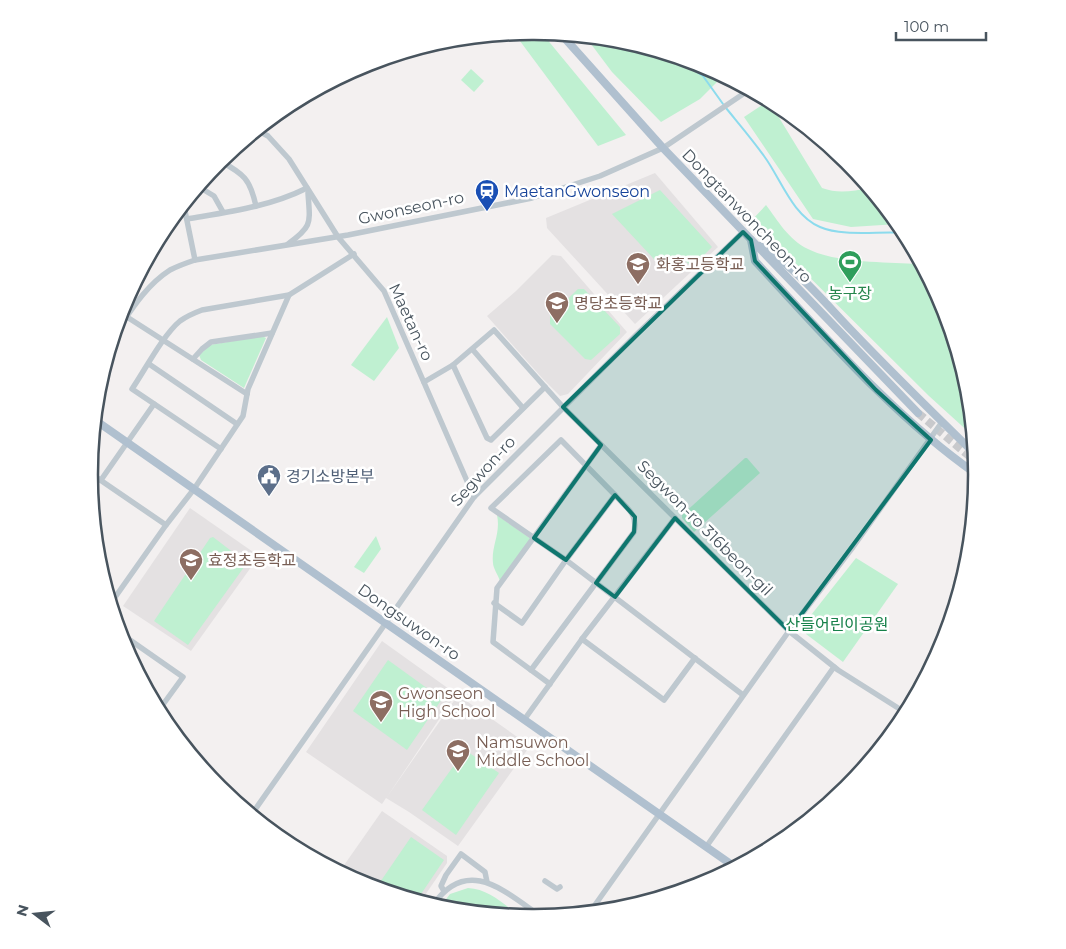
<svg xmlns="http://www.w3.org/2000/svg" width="1066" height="949" viewBox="0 0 1066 949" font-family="Montserrat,'Noto Sans KR',sans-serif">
	<rect width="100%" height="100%" fill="#f3f0f0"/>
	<g fill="#e4e1e2">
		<path d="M655,173L718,247L635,324L547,228L546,218Z"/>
		<path d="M552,255L561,256L627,332L568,394L560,396L543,379L487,316L516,291Z"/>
		<path d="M190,508L259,556L191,651L123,606Z"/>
		<path d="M382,641L456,694L387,797L458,695L530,746L458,846L409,812L386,798L382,804L306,752Z"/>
		<path d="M382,811L447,856V863L421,901L363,884L340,871Z"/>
	</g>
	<g fill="#bff0d1">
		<path d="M533,31L541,32L626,135L598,146L514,33Z"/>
		<path d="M585,36L620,40L694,62L702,67L717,82L700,99L661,122L612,72Z"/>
		<path d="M471,69L484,81L474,92L461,80Z"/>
		<path d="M765,103H773L775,111L822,188C838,194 853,191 869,188L898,224L851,227L813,219L744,117Z"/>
		<path d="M660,190L712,247L692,267L682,258L666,272L612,214Z"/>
		<path d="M766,205C778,221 789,240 808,249C835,263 887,262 918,264L922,267L943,305L968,388L972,435L929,396L752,220Z"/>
		<path d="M578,289H584L620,327V334L591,360L585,359L550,324V316Z"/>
		<path d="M387,317L399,348L374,381L351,365Z"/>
		<path d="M262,336L266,338L244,388L201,360L199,355L210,345Z"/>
		<path d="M745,458H747L760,473L694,532L682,518V515Z"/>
		<path d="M497,515L531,539L500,581C498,575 493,568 493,563C491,546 501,534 497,515Z"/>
		<path d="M376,536L381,549L364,573L354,567Z"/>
		<path d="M213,537L247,563L188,645L154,621L210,538Z"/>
		<path d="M856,558L898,584L843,662L806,634L804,624Z"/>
		<path d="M388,660L442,699L407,750L353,711Z"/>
		<path d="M465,750L499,773L456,835L422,810Z"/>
		<path d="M411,837L444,860L417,900L376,888Z"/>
		<path d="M468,888C489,889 505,905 521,917L440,907L450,894Z"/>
	</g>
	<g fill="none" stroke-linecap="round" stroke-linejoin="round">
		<g stroke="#8cdbed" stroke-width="2">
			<path d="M671,55L703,76L723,104"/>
			<path d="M726,108C739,124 752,139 764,156C781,179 792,215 820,227C843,237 879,231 904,233"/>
		</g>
		<path stroke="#c8c9cc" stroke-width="8" stroke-dasharray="8 4" stroke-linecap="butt" d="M918,413L975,461"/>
		<g stroke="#bec8cf" stroke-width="5.5">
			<path d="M257,130L268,136L289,159L338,237L384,291L474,497"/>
			<path d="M841,157L853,174L855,172"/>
			<path d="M220,161C244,174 250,179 256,206"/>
			<path d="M199,187L214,196L223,212"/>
			<path d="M181,209L185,211L195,260"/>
			<path d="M187,219C228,212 269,207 307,188"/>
			<path d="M288,244C313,226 310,223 308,193"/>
			<path d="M127,317L247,394"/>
			<path d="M114,335C130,312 145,286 170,270C178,266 186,263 195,260L348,235L532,198L600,176L663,148L749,90"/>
			<path d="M473,350L523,408"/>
			<path d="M193,359L202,349L211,342L272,333"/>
			<path d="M149,364L237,424"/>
			<path d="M453,365L487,438L491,440L545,387"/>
			<path d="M424,382L453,365L494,330L563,407L789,631L838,670L906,713"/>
			<path d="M221,449L132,389C145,370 163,335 180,321C187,316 194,313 202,310L289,295L354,254"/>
			<path d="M90,473L166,525"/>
			<path d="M101,480L154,404"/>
			<path d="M111,603L166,525L194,489L243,416L248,389L289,295"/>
			<path d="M494,603L522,623L566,560L615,495L561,440L491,508L566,560L743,695"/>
			<path d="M120,633L183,677L159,710"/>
			<path d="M582,639L664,700L695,658"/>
			<path d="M531,670L634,532C638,513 627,509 615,495"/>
			<path d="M550,684L493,642L497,588L601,445"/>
			<path d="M524,720L582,639L675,518"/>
			<path d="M252,814L474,497L636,335L743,232"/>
			<path d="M706,847L834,667"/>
			<path d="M545,881L557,889L560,887"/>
			<path d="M444,891L441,886L446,875L461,854L485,872L487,882"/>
			<path d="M433,905C468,855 505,892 542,917"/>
			<path d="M590,912L789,631L853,547L942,422"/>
		</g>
		<g stroke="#b0c0cf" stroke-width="8">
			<path d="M561,34L663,148L918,413"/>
			<path d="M751,240L755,261C825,336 892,415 976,474"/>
			<path d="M760,246C796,267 824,302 852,331C892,373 933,413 974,453"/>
			<path d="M95,420L735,867"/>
		</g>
	</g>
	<path fill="#0f766e" fill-opacity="0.2" stroke="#0f766e" stroke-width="4" stroke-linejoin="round" d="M743,232L751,240L755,261L876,390L931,440L789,631L675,518L615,597L596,583L634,532L635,517L615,495L566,560L534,538L601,445L563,407Z"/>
	<defs>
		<g id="station-pin" transform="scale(1.25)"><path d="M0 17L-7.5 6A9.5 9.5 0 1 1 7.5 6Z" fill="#1a4fb4" stroke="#fff"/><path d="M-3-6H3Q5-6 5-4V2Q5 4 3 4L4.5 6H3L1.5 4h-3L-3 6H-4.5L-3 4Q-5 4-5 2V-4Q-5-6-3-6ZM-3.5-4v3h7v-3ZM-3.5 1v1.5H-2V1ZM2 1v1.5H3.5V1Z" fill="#fff"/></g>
		<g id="stadium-pin" transform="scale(1.25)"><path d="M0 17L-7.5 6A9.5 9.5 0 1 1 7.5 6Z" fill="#2e9e5b" stroke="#fff"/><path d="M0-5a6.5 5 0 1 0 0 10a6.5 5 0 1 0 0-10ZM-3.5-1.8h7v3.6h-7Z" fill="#fff"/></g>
		<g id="school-pin" transform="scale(1.25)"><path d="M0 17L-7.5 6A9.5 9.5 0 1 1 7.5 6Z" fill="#8d6e63" stroke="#fff"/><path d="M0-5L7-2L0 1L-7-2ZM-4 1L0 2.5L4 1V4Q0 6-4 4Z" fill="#fff"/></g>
		<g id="civic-pin" transform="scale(1.25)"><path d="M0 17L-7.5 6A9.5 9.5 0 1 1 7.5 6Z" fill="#5c6f8a" stroke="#fff"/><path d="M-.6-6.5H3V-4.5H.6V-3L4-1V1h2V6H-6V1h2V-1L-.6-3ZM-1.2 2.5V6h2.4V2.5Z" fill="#fff"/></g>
	</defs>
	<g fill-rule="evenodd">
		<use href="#station-pin" x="487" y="191"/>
		<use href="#stadium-pin" x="850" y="262"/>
		<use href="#school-pin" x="638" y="264"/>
		<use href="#school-pin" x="557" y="303"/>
		<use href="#civic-pin" x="269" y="476"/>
		<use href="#school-pin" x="191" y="560"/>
		<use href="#school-pin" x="381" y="702"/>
		<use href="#school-pin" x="458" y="751"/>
	</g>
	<g text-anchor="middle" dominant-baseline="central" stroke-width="5" stroke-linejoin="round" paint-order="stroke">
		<g font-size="16" fill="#164399" stroke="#fff" text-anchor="start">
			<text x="504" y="191">MaetanGwonseon</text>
		</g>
		<g font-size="16" fill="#48545e" stroke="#fff">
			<text transform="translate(411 208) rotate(-12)">Gwonseon-ro</text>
			<text transform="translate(747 216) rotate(46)">Dongtanwoncheon-ro</text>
			<text transform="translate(411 322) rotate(65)">Maetan-ro</text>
			<text transform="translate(483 471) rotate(-48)">Segwon-ro</text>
			<text transform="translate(705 528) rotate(45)">Segwon-ro 316beon-gil</text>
			<text transform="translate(409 622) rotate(35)">Dongsuwon-ro</text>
		</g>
		<g font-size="16" fill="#785e54" stroke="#fff" text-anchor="start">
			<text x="656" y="264">화홍고등학교</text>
			<text x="574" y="303">명당초등학교</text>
			<text x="208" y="560">효정초등학교</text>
			<text x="398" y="693">Gwonseon<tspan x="398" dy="18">High School</tspan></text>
			<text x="476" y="742">Namsuwon<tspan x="476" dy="18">Middle School</tspan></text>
		</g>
		<g font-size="16" fill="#27864d" stroke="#fff">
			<text x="850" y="293">농구장</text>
		</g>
		<g font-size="16" fill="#4e5e75" stroke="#fff" text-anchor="start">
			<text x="286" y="476">경기소방본부</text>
		</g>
		<g font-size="16" fill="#17814a" stroke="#fff">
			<text x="837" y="624">산들어린이공원</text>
		</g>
	</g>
	<path d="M0 0H1066V949H0ZM532 40H534A434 434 0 0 1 968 474V475A434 434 0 0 1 534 909H532A434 434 0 0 1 98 475V474A434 434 0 0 1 532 40Z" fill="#fff" fill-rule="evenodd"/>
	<path fill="none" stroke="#48545e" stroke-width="2.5" d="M532 40H534A434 434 0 0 1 968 474V475A434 434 0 0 1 534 909H532A434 434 0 0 1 98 475V474A434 434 0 0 1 532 40Z"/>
	<g transform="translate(35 914) rotate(286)" stroke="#ffffff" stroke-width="4" paint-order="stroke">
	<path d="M0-4L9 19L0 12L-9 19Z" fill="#48545e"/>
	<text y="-8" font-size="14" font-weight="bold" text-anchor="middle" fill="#48545e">N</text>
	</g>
	<path d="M896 32v8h90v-8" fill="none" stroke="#48545e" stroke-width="2.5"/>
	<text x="904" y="32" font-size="15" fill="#48545e" stroke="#ffffff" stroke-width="4" paint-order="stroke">100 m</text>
</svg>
